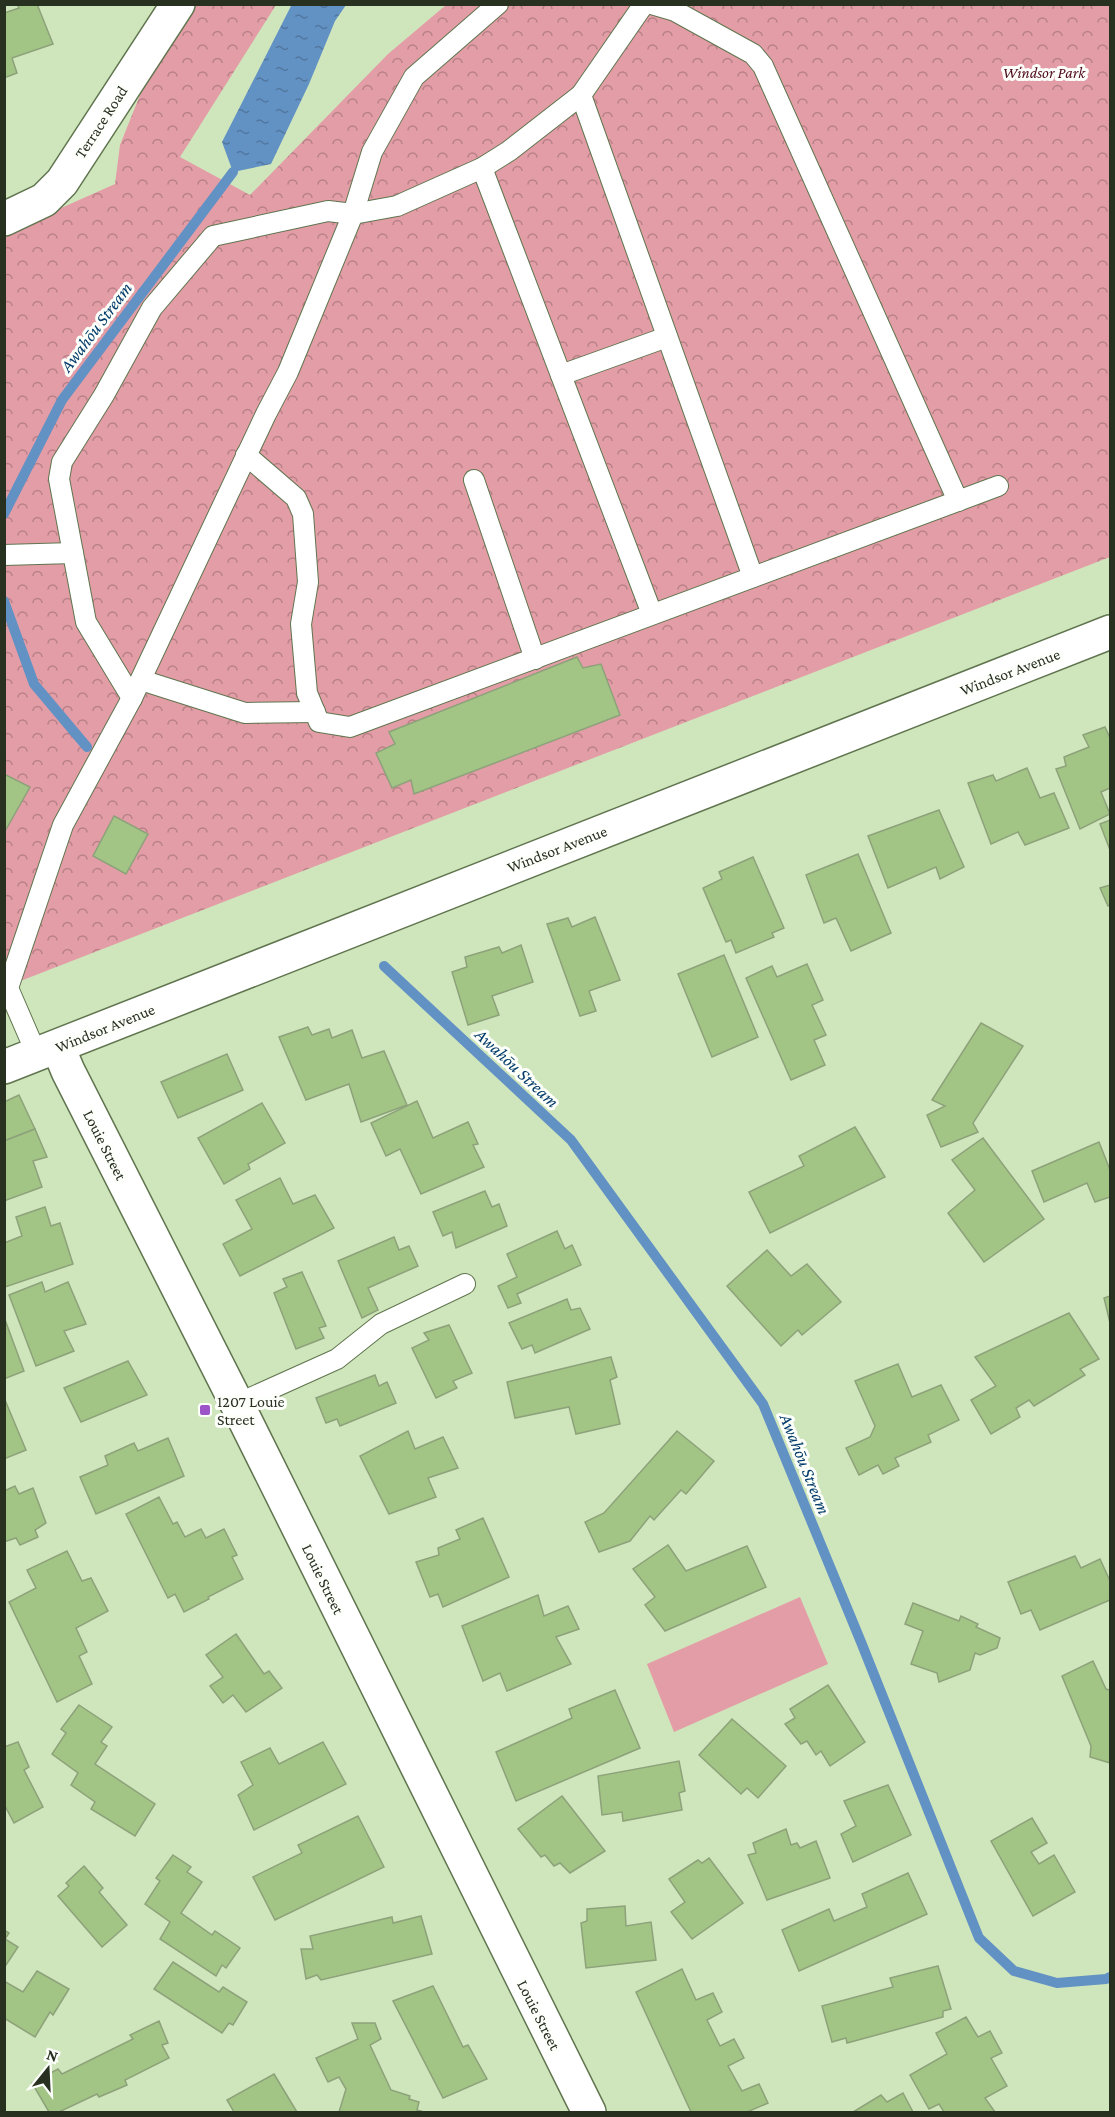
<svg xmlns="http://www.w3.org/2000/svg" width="1115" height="2117" viewBox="0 0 1115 2117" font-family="'Crimson Pro',serif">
	<defs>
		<pattern id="park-crowns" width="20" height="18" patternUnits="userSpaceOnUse" patternTransform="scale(1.5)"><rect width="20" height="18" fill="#e39da6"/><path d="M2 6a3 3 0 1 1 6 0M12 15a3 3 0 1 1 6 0" fill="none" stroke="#b88087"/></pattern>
		<pattern id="water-ripples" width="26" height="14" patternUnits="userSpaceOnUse" patternTransform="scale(1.5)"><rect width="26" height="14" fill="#6291c4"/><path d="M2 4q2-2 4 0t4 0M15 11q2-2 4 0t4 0" fill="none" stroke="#51779f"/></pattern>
	</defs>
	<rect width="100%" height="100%" fill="#cfe6bc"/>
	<path fill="url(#park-crowns)" d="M193,5H276L180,157L250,195L388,54L446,5H1110V557L5,987V233L115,184L120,145L140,95Z"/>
	<path fill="#e39da6" d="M800,1597L828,1664L674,1732L647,1664Z"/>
	<path fill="url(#water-ripples)" d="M292,4L346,5L335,21L309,84L271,164L233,172L222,142Z"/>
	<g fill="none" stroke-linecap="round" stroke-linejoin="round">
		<g stroke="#6291c4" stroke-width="10">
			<path d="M4,514L62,400L233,172"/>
			<path d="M4,601L34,684L87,747"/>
			<path d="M384,966L571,1140L763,1404L861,1642L979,1938L1014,1971L1057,1983L1106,1979L1110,1977"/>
		</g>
	</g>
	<g fill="#a2c485" stroke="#8da27a" stroke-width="1.5">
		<path d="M17,4H37L53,44L12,58L17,73L4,78V13L19,8Z"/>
		<path d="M577,657L583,668L601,664L620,715L414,794L411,780L392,788L376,753L395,744L389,732Z"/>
		<path d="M1105,727L1110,738V788L1101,792L1110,814L1080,829L1056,769L1066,766L1064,757L1089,747L1083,735Z"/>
		<path d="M1027,768L1040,798L1054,793L1069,828L1025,845L1018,832L991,844L968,783L993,775L996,781Z"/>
		<path d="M4,774L30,787L4,833Z"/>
		<path d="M939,810L964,867L940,879L936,867L888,888L868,836Z"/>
		<path d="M114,816L148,834L126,874L93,856Z"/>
		<path d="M1110,820V850L1100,824Z"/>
		<path d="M858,854L891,933L851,951L836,918L824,923L806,875Z"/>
		<path d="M753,857L784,928L772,933L774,937L736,953L731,940L726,942L703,888L722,879L719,872Z"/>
		<path d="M1110,885V905L1108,906L1100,888Z"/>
		<path d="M595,917L620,980L589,991L596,1011L580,1016L547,924L568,918L572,927Z"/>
		<path d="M521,945L533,982L492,996L499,1015L468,1025L452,972L467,967L465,957L499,947L502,953Z"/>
		<path d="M724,955L758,1037L712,1057L678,974Z"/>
		<path d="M807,964L823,1000L812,1005L826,1035L814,1040L825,1065L791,1080L746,978L772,966L777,977Z"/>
		<path d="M981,1023L1023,1046L973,1123L978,1132L941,1147L927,1115L945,1106L932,1100Z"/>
		<path d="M308,1027L312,1035L329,1029L332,1038L352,1030L362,1058L384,1051L407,1105L361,1122L349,1084L306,1100L279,1037Z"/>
		<path d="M227,1054L243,1090L178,1118L161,1082Z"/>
		<path d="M19,1095L35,1129L4,1141V1102Z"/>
		<path d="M417,1101L433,1138L468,1122L478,1144L473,1145L484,1167L421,1194L400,1149L386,1156L371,1123Z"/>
		<path d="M262,1103L285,1143L248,1164L250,1169L224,1184L198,1138Z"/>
		<path d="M855,1127L885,1177L770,1233L749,1192L804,1166L799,1156Z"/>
		<path d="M35,1129L47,1157L33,1161L42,1187L4,1201V1141Z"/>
		<path d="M983,1138L1044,1219L984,1262L948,1213L975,1190L952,1160Z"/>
		<path d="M1099,1142L1110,1170V1197L1095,1202L1087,1183L1044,1202L1032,1171Z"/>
		<path d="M280,1178L293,1204L315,1195L334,1228L240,1276L223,1244L252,1229L236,1200Z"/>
		<path d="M485,1191L492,1207L499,1204L507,1226L456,1248L452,1232L443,1236L433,1212Z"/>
		<path d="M45,1207L51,1226L60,1223L73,1264L5,1287L4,1243L22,1236L16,1217Z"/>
		<path d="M557,1231L565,1249L572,1245L581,1265L517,1294L521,1303L508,1308L498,1286L517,1277L507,1254Z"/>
		<path d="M394,1237L399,1250L409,1246L418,1266L368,1288L378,1310L362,1318L338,1261Z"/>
		<path d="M767,1250L791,1276L807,1264L841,1302L802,1335L798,1330L781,1346L727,1286Z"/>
		<path d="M302,1272L326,1326L319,1328L324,1338L296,1349L274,1293L287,1287L283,1279Z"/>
		<path d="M42,1282L45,1292L68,1282L86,1324L64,1331L74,1351L36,1366L9,1295Z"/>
		<path d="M1110,1296V1323L1104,1298Z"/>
		<path d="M567,1299L571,1310L580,1308L590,1329L535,1353L532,1345L522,1349L509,1323Z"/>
		<path d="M1069,1313L1099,1359L1080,1369L1085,1375L1034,1406L1029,1400L1016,1408L1020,1417L991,1434L971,1400L996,1386L975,1357Z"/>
		<path d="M4,1317L24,1371L4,1379Z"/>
		<path d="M449,1325L472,1373L453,1381L457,1388L436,1398L412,1348L429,1340L424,1333Z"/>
		<path d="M611,1357L617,1377L610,1380L620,1424L576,1434L569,1407L515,1418L507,1382Z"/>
		<path d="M128,1361L147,1395L81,1422L64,1388Z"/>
		<path d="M898,1364L912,1397L941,1385L959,1420L928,1435L931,1442L895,1458L899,1466L883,1474L878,1465L859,1475L846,1448L870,1437L875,1426L855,1381Z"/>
		<path d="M375,1375L379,1386L387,1382L396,1403L340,1426L337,1419L326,1423L316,1398Z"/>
		<path d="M5,1400L26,1450L4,1459V1401Z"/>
		<path d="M408,1431L415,1449L443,1437L458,1468L428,1478L436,1497L389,1514L360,1456Z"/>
		<path d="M677,1431L714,1461L686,1494L681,1490L654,1520L650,1516L630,1541L599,1552L585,1522L604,1513Z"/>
		<path d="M168,1438L184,1476L96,1514L80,1477L108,1465L105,1456L134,1443L138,1451Z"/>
		<path d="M15,1486L19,1494L33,1488L46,1523L35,1530L38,1537L20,1545L16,1538L4,1542V1491Z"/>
		<path d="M159,1497L173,1524L177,1522L185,1537L201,1529L206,1538L224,1529L237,1555L232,1557L243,1579L208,1597L209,1599L184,1612L175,1594L168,1598L126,1514Z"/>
		<path d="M483,1518L509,1577L443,1607L438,1594L430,1597L416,1562L439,1555L438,1548L460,1539L456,1530Z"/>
		<path d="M668,1545L686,1571L747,1546L766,1587L665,1631L645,1605L655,1597L633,1569Z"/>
		<path d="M67,1551L82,1581L91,1578L108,1611L76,1628L87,1652L79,1656L92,1684L57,1702L9,1602L36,1588L27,1570Z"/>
		<path d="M1075,1556L1081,1568L1100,1559L1110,1581V1600L1040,1630L1031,1610L1021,1614L1008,1582Z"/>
		<path d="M538,1595L544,1616L568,1606L579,1629L556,1637L571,1664L507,1691L500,1673L483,1681L462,1626Z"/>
		<path d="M913,1603L959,1621L961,1616L978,1624L976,1627L1000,1638L997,1648L980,1655L975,1653L970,1670L939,1682L937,1673L911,1664L923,1631L905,1624Z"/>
		<path d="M236,1634L264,1674L269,1671L282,1688L246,1712L233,1695L223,1703L210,1686L223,1677L206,1655Z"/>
		<path d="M1093,1661L1106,1689L1110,1690V1763L1090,1757L1091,1746L1062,1676Z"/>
		<path d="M828,1685L865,1742L830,1766L821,1751L816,1755L807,1741L801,1744L785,1724L795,1718L790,1709Z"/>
		<path d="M615,1690L640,1748L516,1801L496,1752L572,1718L569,1709Z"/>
		<path d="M79,1705L112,1727L101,1742L107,1746L95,1764L155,1804L135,1836L91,1809L95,1802L71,1785L78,1773L52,1754L66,1733L61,1729Z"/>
		<path d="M732,1719L786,1766L758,1798L747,1788L741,1794L699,1755Z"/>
		<path d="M18,1742L29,1767L24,1770L43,1807L14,1823L4,1804V1747Z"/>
		<path d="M323,1742L346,1784L254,1830L238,1795L253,1785L241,1762L270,1748L279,1764Z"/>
		<path d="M679,1761L685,1791L679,1793L682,1810L623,1821L622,1812L602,1815L598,1776Z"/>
		<path d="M888,1785L911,1835L853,1862L841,1834L856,1826L844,1801Z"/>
		<path d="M562,1796L605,1851L570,1873L560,1863L554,1866L545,1855L541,1857L518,1829Z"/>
		<path d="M358,1816L384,1867L275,1920L253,1877L302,1853L298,1845Z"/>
		<path d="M1032,1818L1047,1843L1031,1852L1039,1864L1054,1855L1075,1892L1033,1916L991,1841Z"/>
		<path d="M786,1829L791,1845L797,1843L800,1848L816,1841L830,1878L767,1900L748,1855L756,1853L753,1843Z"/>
		<path d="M173,1855L191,1867L187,1872L202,1882L181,1913L212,1935L215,1931L240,1948L226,1968L222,1965L216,1976L160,1939L170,1922L145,1904L160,1881L156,1878Z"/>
		<path d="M709,1858L743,1903L692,1939L671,1912L685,1902L669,1879L698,1860L702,1863Z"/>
		<path d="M84,1866L103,1888L99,1892L127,1925L102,1947L58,1896L69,1886L66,1883Z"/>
		<path d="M908,1873L927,1914L799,1971L782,1930L829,1909L834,1921L867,1907L862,1894Z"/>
		<path d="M625,1906L626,1926L651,1922L656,1960L586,1968L581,1923L587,1921V1909Z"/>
		<path d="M421,1916L432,1954L321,1980L317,1975L306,1979L301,1949H313L310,1936L392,1917L393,1923Z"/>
		<path d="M4,1930L9,1933L5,1939L18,1947L4,1968Z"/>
		<path d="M173,1962L219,1992L223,1987L247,2002L233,2025L229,2023L222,2033L154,1989Z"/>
		<path d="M938,1966L951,2009L943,2011V2017L847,2043L846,2038L832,2042L822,2006L893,1987L890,1978Z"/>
		<path d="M682,1969L696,2000L713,1993L722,2012L707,2020L720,2046L734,2039L744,2058L728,2066L742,2091L759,2084L768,2103L747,2112H691L636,1992Z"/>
		<path d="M37,1971L69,1989L53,2015L50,2012L35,2037L4,2018V1981L23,1992Z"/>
		<path d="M433,1986L463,2047L468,2045L487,2079L443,2098L393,2001Z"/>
		<path d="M966,2017L978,2037L990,2031L1002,2053L991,2058L1007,2086L985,2098L995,2112H944L939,2104L929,2109L910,2075L947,2054L936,2033Z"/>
		<path d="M159,2021L168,2043L162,2045L169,2058L125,2080L127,2085L99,2097L97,2094L59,2112H49L32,2083L58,2069L62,2074L133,2039L130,2035Z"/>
		<path d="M352,2023H375L381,2039L370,2045L391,2090L410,2096L409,2099L419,2102L417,2110L424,2112H339L346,2089L339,2077L328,2082L316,2058L358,2039Z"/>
		<path d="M274,2074L297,2112H234L227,2100Z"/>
		<path d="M903,2093L913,2112H853L881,2095L887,2102Z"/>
	</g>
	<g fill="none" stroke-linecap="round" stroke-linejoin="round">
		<g stroke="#60754f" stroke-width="22">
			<g id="service">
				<path d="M651,4L675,11L753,54L763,66L958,501"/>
				<path d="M581,95L753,577"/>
				<path d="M482,168L652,614"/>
				<path d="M561,375L667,337"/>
				<path d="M246,455L296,498L303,514L308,582L301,624L307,693L319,722L350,727L998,486"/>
				<path d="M474,480L535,659"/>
				<path d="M4,555L73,553"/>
				<path d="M141,680L245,713L315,712"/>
				<path d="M132,698L86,622L59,479L62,462L104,395L152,308L213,236L328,211L353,214L397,206L482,168L509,151L581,95L644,4"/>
				<path d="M8,988L37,1055"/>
				<path d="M4,990L8,988L63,825L132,698L266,414L288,372L353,214L372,152L414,77L498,4"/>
				<path d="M237,1404L337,1359L381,1324L465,1284"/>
			</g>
		</g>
		<g stroke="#60754f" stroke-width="36">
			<g id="minor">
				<path d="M4,219L44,200L62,182L178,4"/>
				<path d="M58,1047L68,1071L237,1404L589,2112"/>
			</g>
		</g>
		<g stroke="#60754f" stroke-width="36">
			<path id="secondary" d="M4,1067L1110,632"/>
		</g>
		<use href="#service" stroke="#fff" stroke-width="20"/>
		<use href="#minor" stroke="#fff" stroke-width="33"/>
		<use href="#secondary" stroke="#fff" stroke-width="33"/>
	</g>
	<rect fill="#9c53c7" stroke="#fdfffb" stroke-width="2" x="199" y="1404" width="12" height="12" rx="3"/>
	<g text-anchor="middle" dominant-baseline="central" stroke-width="6" stroke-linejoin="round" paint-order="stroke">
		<g font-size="16" font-style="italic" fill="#500c1e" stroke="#fdfffb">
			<text x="1044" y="72">Windsor Park</text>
		</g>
		<g font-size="16" fill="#283020" stroke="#fdfffb">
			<text transform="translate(101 122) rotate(-57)">Terrace Road</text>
			<text transform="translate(1010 672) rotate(-21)">Windsor Avenue</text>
			<text transform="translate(557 849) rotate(-21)">Windsor Avenue</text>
			<text transform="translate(105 1028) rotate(-22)">Windsor Avenue</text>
			<text transform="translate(105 1145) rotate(63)">Louie Street</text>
			<text transform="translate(323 1579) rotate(64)">Louie Street</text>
			<text transform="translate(539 2015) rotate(63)">Louie Street</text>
		</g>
		<g font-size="16" fill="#283020" stroke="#fdfffb" text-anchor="start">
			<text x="217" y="1401">1207 Louie<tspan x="217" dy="18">Street</tspan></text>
		</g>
		<g font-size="18" font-style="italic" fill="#043c6b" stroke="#fdfffb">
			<text transform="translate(96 327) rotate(-53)">Awahōu Stream</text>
			<text transform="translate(517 1068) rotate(43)">Awahōu Stream</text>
			<text transform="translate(805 1464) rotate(68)">Awahōu Stream</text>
		</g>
	</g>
	<rect width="1115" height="2117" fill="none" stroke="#283020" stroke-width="12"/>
	<g transform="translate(48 2069) rotate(18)" stroke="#fdfffb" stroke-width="4.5" paint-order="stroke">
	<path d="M0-4.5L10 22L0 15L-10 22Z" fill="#283020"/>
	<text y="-9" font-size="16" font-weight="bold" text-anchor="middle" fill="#283020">N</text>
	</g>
</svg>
